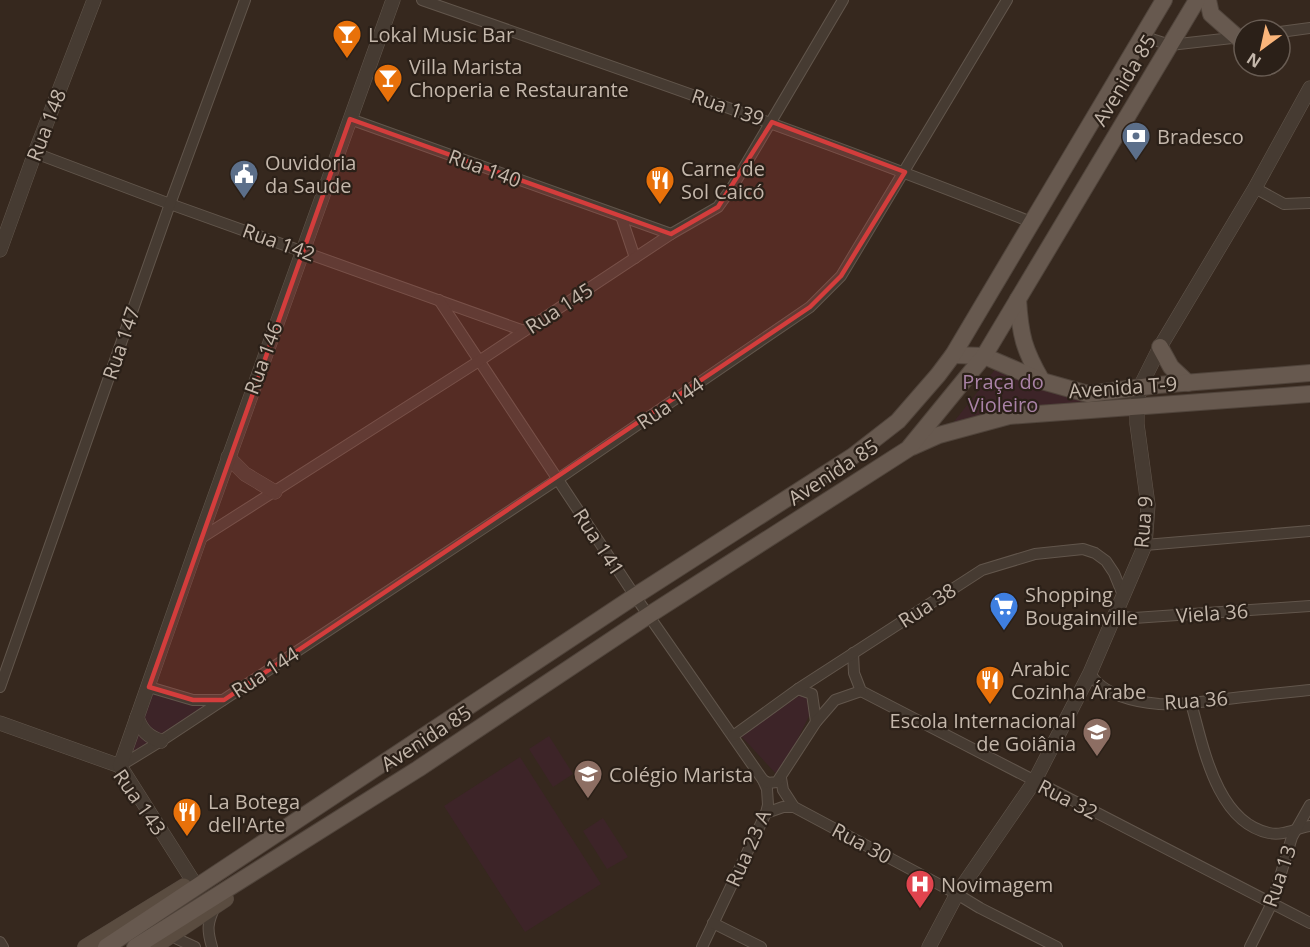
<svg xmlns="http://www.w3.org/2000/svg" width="1310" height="947" viewBox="0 0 1310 947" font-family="'Open Sans',sans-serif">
	<rect width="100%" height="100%" fill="#36281e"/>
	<g fill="#3d2428">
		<path d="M997,367L1069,398L1112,396L1111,402L949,428Z"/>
		<path d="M149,687L177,696L224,700L120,766Z"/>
		<path d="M803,693L810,697L811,712L779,777L741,736Z"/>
		<path d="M549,736L573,774L553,787L529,749Z"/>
		<path d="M520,757L601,884L525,932L444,806Z"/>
		<path d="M603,818L628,857L607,869L583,831Z"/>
	</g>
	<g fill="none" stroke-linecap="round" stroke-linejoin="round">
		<g stroke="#62564c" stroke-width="12">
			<g id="minor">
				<path d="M422,0C626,71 830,142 1031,222"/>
				<path d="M1280,32L1310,28"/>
				<path d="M1142,36L1170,45L1241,37"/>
				<path d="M350,119L671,234"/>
				<path d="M35,153L170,204L524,331"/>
				<path d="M1255,188L1284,204L1310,203"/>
				<path d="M621,216L635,258"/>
				<path d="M439,300L635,596L763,780L767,789L768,805L766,813L702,947"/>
				<path d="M198,540L479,361L671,234L718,207L733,186L843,0"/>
				<path d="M1145,545L1310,531"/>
				<path d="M1115,616L1134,618L1310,606"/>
				<path d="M853,653L854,673L861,691L1310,923"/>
				<path d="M1090,673C1102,695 1136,702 1159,704C1178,705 1199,702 1219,700C1249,696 1280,693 1310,690"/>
				<path d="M0,687L170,204L245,0"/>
				<path d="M149,687L193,700H223"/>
				<path d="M798,689L812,694L816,722"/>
				<path d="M1191,703C1203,745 1216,822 1269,833C1284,836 1296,828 1310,826"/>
				<path d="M733,736L798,689L982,570L1035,554L1083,549L1095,553L1106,561L1114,573L1123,595"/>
				<path d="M120,766L161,741L558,479L810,307L841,276L1007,0"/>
				<path d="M781,778L783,790L794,807L957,894L980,908L1057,947"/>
				<path d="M763,780L768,783L777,782L816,722L835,700L861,691"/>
				<path d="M766,813L783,807H794"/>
				<path d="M713,923L761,947"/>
				<path d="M171,936L195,947"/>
				<path d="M0,942L3,947"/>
				<path d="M212,947C207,930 207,923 215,907"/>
				<path d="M1250,947L1272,903L1292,837L1310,805"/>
			</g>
		</g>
		<g stroke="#62564c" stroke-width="15">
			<g id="tertiary">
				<path d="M0,250L35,153L94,0"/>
				<path d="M228,457L245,474L275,492"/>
				<path d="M137,717C141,730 148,737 161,741"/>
				<path d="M0,723L120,766L193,881"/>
				<path d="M120,766C209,510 300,255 393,0"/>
				<path d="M929,947L957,894L1034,782L1090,673L1145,545L1148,505L1137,424V406L1140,387L1160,347L1255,188L1310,88"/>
			</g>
		</g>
		<g stroke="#50443b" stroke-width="16">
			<g id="secondary">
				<path d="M85,947L184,886"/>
				<path d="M154,947L226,899"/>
			</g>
		</g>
		<g stroke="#50443b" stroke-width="18">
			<g id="primary">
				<path d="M1208,0L1211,14L1237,37"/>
				<path d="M1018,299C1020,335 1024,350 1042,381"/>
				<path d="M1160,347L1171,367L1188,383"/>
				<path d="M953,355L984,356L1042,381L1088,394L1158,385L1310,373"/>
				<path d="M912,447L939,435L1009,416L1310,394"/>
				<path d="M106,947L635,596L853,456L898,421L938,375L953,355L1164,0"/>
				<path d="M135,947L418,769L649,615L908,449L984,356L1197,0"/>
			</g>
		</g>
		<use href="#minor" stroke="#463b32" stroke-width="10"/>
		<use href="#tertiary" stroke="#463b32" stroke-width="14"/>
		<use href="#secondary" stroke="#5a4c40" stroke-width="15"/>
		<use href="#primary" stroke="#67594f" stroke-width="16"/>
	</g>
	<path fill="#d33d3c" fill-opacity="0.2" stroke="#d33d3c" stroke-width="4.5" stroke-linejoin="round" d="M350,119L671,234L718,207L772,122L905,172L841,276L810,307L224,700H193L149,687Z"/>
	<defs>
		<g id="bar-pin" transform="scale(1.5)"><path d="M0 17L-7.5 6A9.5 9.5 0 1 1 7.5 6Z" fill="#e8710a" stroke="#2b2018"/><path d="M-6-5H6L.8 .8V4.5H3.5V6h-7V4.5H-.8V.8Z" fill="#fff"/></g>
		<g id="bank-pin" transform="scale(1.5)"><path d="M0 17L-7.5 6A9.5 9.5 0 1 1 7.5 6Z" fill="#5c6f8a" stroke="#2b2018"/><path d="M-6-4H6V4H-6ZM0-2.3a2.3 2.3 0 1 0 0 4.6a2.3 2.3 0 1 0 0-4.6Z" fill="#fff"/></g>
		<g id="civic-pin" transform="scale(1.5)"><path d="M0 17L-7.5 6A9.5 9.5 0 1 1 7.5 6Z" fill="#5c6f8a" stroke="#2b2018"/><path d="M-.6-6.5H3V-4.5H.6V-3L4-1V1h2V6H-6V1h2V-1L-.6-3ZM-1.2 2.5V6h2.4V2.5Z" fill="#fff"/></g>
		<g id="restaurant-pin" transform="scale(1.5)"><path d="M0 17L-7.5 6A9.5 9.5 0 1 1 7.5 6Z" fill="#e8710a" stroke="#2b2018"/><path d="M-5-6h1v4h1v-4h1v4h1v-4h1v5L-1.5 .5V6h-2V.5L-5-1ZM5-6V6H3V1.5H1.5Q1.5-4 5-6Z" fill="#fff"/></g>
		<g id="supermarket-pin" transform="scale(1.5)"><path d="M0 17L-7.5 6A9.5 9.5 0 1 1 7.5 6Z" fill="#3f7fe0" stroke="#2b2018"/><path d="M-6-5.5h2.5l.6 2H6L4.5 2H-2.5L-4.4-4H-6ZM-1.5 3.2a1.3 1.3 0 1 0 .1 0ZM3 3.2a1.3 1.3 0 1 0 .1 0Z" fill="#fff"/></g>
		<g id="school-pin" transform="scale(1.5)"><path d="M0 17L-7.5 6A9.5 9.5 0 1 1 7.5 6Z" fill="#8d6e63" stroke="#2b2018"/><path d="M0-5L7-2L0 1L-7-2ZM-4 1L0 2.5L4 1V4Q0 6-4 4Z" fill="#fff"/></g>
		<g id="hospital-pin" transform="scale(1.5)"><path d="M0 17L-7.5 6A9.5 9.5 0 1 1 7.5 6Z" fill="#e0444e" stroke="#2b2018"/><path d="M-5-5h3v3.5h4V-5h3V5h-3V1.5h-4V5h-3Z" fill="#fff"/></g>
	</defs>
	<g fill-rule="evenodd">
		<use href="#bar-pin" x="347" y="34"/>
		<use href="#bar-pin" x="388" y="78"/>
		<use href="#bank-pin" x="1136" y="136"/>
		<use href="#civic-pin" x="244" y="174"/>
		<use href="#restaurant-pin" x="660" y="180"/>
		<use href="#supermarket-pin" x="1004" y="606"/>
		<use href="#restaurant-pin" x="990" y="680"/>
		<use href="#school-pin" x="1097" y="732"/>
		<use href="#school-pin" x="588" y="774"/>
		<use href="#restaurant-pin" x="187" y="812"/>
		<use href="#hospital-pin" x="920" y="884"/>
	</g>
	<g text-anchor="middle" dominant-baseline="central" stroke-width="4.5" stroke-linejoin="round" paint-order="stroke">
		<g font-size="20" fill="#c4b7ab" stroke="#2b2018" text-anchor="start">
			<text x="368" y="34">Lokal Music Bar</text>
			<text x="409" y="66">Villa Marista<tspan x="409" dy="23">Choperia e Restaurante</tspan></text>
			<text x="1157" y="136">Bradesco</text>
			<text x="265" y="162">Ouvidoria<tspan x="265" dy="23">da Saude</tspan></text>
			<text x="681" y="168">Carne de<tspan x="681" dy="23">Sol Caicó</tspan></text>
			<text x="1025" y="594">Shopping<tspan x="1025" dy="23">Bougainville</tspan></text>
			<text x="1011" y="668">Arabic<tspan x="1011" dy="23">Cozinha Árabe</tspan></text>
			<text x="1076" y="720" text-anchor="end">Escola Internacional<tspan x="1076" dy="23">de Goiânia</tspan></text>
			<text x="609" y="774">Colégio Marista</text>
			<text x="208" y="801">La Botega<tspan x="208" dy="23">dell'Arte</tspan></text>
			<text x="941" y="884">Novimagem</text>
		</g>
		<g font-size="20" fill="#c4b7ab" stroke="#2b2018">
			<text transform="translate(1124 80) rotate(-59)">Avenida 85</text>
			<text transform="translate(728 107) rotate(19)">Rua 139</text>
			<text transform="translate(46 125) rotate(-69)">Rua 148</text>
			<text transform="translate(485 168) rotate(20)">Rua 140</text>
			<text transform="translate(279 242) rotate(20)">Rua 142</text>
			<text transform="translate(559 308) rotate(-33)">Rua 145</text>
			<text transform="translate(121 343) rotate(-71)">Rua 147</text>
			<text transform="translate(263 358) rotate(-70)">Rua 146</text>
			<text transform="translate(1123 387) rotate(-4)">Avenida T-9</text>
			<text transform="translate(670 403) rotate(-34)">Rua 144</text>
			<text transform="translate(833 472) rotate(-33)">Avenida 85</text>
			<text transform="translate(1143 522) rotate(-85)">Rua 9</text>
			<text transform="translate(599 542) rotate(57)">Rua 141</text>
			<text transform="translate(927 605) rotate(-33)">Rua 38</text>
			<text transform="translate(1212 613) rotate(-4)">Viela 36</text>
			<text transform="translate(265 672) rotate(-33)">Rua 144</text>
			<text transform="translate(1196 700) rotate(-4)">Rua 36</text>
			<text transform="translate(426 738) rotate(-33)">Avenida 85</text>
			<text transform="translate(1068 799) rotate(27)">Rua 32</text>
			<text transform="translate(140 802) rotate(55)">Rua 143</text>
			<text transform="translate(862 843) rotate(28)">Rua 30</text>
			<text transform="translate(748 848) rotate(-66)">Rua 23 A</text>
			<text transform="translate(1279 876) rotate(-71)">Rua 13</text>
		</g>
		<g font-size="20" fill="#a982a6" stroke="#2b2018">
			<text x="1003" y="381">Praça do<tspan x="1003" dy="23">Violeiro</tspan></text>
		</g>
	</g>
	<g transform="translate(1262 48) rotate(213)"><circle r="28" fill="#2b2018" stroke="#685c53" stroke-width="1.5"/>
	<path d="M0-4.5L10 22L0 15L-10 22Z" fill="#fab57a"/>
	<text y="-9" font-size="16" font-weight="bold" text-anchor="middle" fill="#c4b7ab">N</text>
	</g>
</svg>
